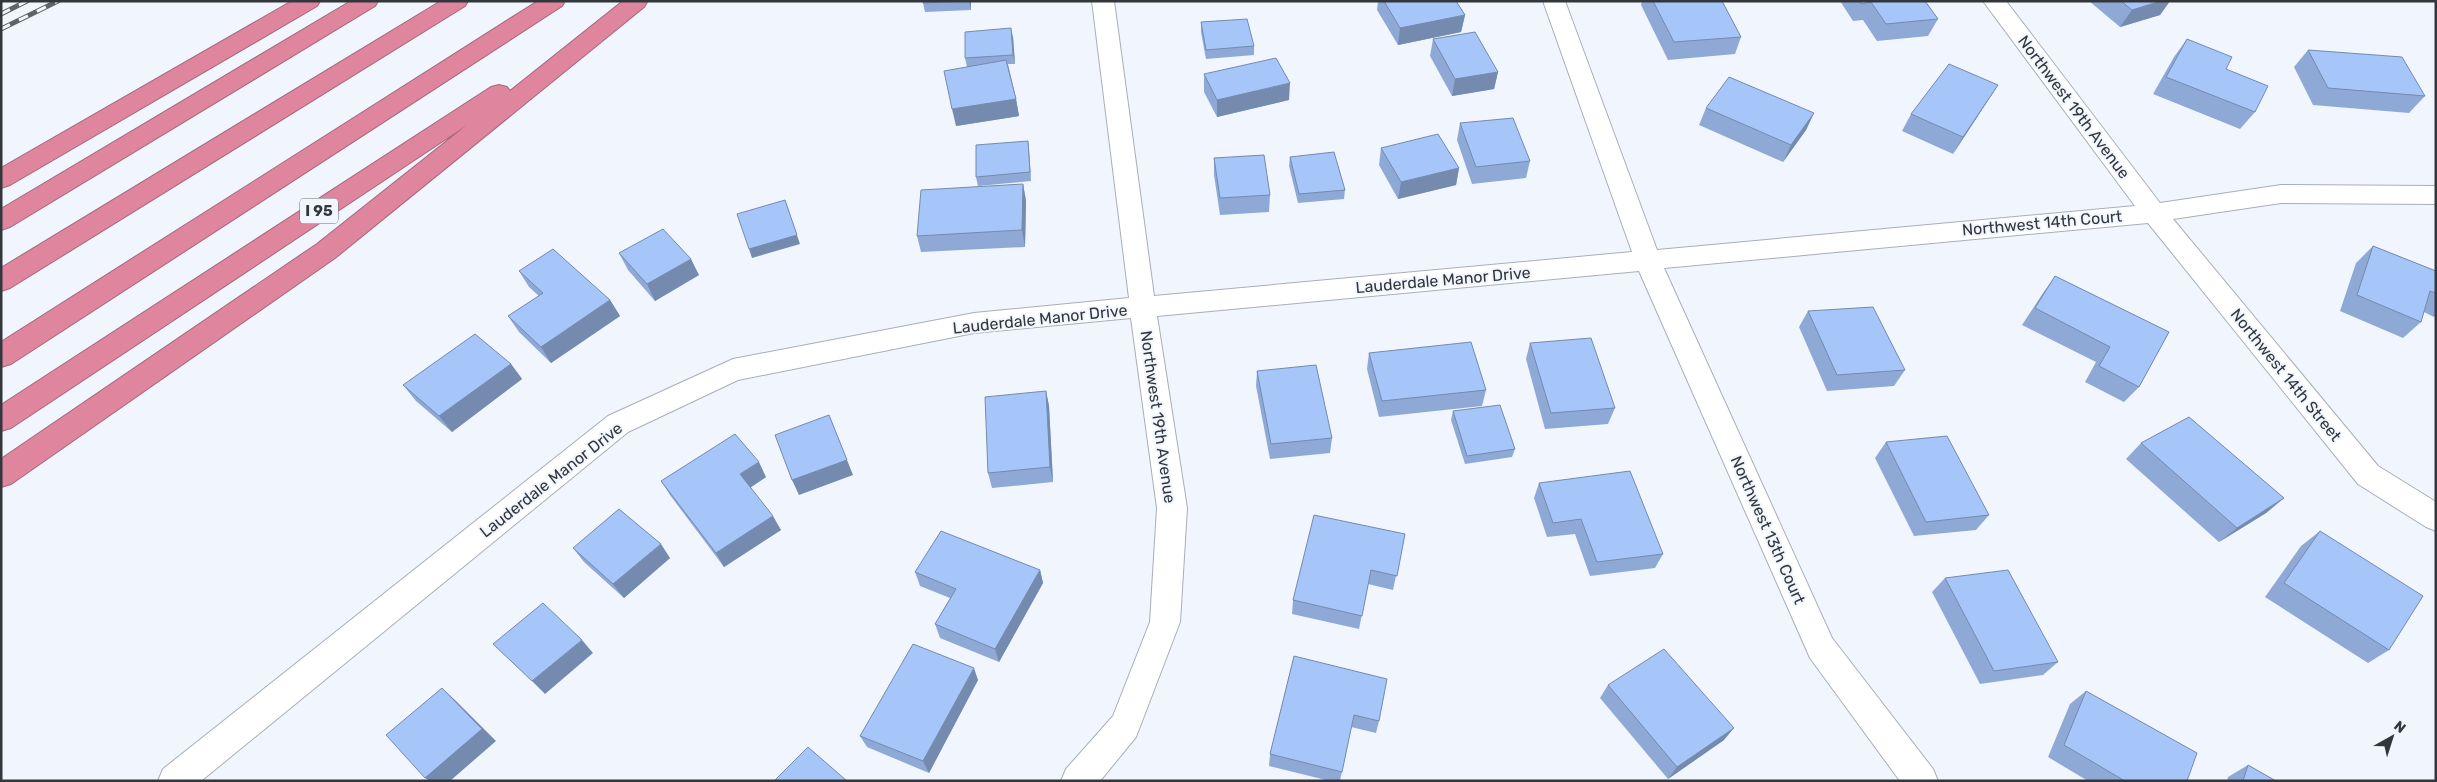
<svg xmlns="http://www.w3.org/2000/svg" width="2437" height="782" viewBox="0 0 2437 782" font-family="Rubik,sans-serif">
	<rect width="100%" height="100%" fill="#f1f6fe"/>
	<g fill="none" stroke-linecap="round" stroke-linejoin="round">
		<g stroke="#a8aeb8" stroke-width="2">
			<path id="minor" d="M1092,1H1114L1154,296L1632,252L1543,1H1565L1657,250L2135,206L1983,1H2006L2160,203L2281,185L2436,186V204L2281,203L2173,219L2378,466L2436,502V531L2426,527L2358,484L2148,223L1664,268L1832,638L1933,769L1938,781H1900L1810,658L1639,271L1157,316L1187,508L1180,622L1136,737L1100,781H1061L1066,769L1113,716L1150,622L1157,508L1131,318L974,333L738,380L628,432L201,781H158L163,769L608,416L733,359L974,313L1129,298Z"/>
		</g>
		<g stroke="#a3697a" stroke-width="2">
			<g id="motorway">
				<path d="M292,1H320L317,6L10,185L1,188V168Z"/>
				<path d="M351,1H378L375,6L10,227L1,230V209Z"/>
				<path d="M441,1H468L465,6L10,288L1,291V268Z"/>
				<path d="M538,1H565L562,6L11,364L1,367V342Z"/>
				<path d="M623,1L647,2L644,7L335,258L11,484L1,487V459L317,244L467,125L11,428L1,431V405L491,87L499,85L507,87L510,91Z"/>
			</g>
		</g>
		<use href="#minor" fill="#fff" fill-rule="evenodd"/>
		<use href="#motorway" fill="#df859d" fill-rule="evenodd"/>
		<g stroke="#606368" stroke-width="5">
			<g id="rail">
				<path d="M1,14L27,1"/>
				<path d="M1,29L58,1"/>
			</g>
		</g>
		<use href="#rail" stroke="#f1f6fe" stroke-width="3" stroke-dasharray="10" stroke-linecap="butt"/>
	</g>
	<g fill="#8fa9d6">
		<path d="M971,1V10L925,12L923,3Z"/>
		<path d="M1378,1H1456L1465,15L1461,32L1398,45L1377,10Z"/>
		<path d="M1642,1H1722L1741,37L1735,54L1668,60L1641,5Z"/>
		<path d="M1840,1H1925L1938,19L1928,36L1877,41L1863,20L1853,21Z"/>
		<path d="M2089,1H2170L2160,15L2120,27Z"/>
		<path d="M1201,22L1254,46V55L1206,59L1201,32Z"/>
		<path d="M1013,37L1015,64H1008L1016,99L1019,116L956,126L967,67L965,58Z"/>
		<path d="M1433,39L1498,72L1494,89L1452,96L1430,56Z"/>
		<path d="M2187,39L2226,69L2255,112L2240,129L2153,94L2174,57Z"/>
		<path d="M2308,50L2425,96L2409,113L2313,105L2294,67Z"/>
		<path d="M1204,74L1289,100L1217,117L1204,92Z"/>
		<path d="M1998,85L1953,154L1902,131L1911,114Z"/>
		<path d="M1706,108L1814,113L1806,130L1783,162L1699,125Z"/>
		<path d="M1460,123L1530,161L1526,178L1472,184L1457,140Z"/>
		<path d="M1028,141L1031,181L978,186L976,177Z"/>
		<path d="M1381,148L1459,168L1456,185L1398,199L1379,165Z"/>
		<path d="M1290,157L1345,190L1344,199L1298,203L1289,166Z"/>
		<path d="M1214,158L1270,195L1269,212L1220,215L1214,175Z"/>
		<path d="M1023,184L1026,201L1025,247L921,252L917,236Z"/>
		<path d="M2373,246L2436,271V315L2434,317L2424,312L2421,322L2403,338L2340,311L2356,263Z"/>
		<path d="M619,253L699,275L655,301L628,270Z"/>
		<path d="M519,271L610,300L620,316L551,363L519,332L508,316L539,296L529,287Z"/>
		<path d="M2055,276L2169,332L2139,387L2124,402L2085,382L2096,362L2022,325L2043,293Z"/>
		<path d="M1808,311L1905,370L1894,386L1827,391L1799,327Z"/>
		<path d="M1530,343L1615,408L1608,424L1545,429L1526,359Z"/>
		<path d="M1369,353L1486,390L1482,406L1379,417L1367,369Z"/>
		<path d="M511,364L522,379L452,432L416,401L403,385Z"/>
		<path d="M1257,371L1332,438L1330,453L1270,459L1256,386Z"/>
		<path d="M1046,391L1049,406L1053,482L992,488L988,473Z"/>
		<path d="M1453,411L1515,449L1512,457L1465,464L1451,420Z"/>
		<path d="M1886,442L1989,515L1976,530L1914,536L1875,458Z"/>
		<path d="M2141,443L2284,498L2266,513L2219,542L2126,459Z"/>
		<path d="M766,477L750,488L781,530L724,567L670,495L661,481Z"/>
		<path d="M1539,483L1663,554L1655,568L1590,576L1575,534L1547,537L1534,498Z"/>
		<path d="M2320,531L2389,650L2368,663L2265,597L2301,546Z"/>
		<path d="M1405,534L1393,590L1368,584L1359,629L1292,614L1293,600Z"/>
		<path d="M573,548L670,558L624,598L584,562Z"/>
		<path d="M1040,570L1043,583L999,662L940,638L935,624L950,598L920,586L915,572Z"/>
		<path d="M1945,578L2058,662L2043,675L1980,684L1932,592Z"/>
		<path d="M1294,656L1379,721L1376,733L1351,727L1340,781H1330L1269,766L1270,754Z"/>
		<path d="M978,680L929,773L867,747L860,736Z"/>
		<path d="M1608,685L1724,740L1668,779L1600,698Z"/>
		<path d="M2086,691L2187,781H2088L2048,757L2070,704Z"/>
		<path d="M2248,765L2276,781H2227L2228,777Z"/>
	</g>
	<g fill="#748aae">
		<path d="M969,1H971V10Z"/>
		<path d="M2161,1H2170L2160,15L2120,27L2132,10Z"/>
		<path d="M1465,15L1461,32L1398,45L1400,28Z"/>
		<path d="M1011,28L1013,37L1015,64L1013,55Z"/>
		<path d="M1498,72L1494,89L1452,96L1455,79Z"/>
		<path d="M1290,83L1289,100L1217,117V100Z"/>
		<path d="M1998,85L1987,102L1953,154L1963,137Z"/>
		<path d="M1016,99L1019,116L956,126L952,109Z"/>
		<path d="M1814,113L1806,130L1783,162L1791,145Z"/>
		<path d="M1028,141L1029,150L1031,181L1030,172Z"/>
		<path d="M1459,168L1456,185L1398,199L1401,182Z"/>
		<path d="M1023,184L1026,201L1025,247L1022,230Z"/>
		<path d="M785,200L800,244L752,258L749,249Z"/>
		<path d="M691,259L699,275L655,301L647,284Z"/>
		<path d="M610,300L620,316L551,363L541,347Z"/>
		<path d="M511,364L522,379L452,432L439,416Z"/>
		<path d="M1046,391L1049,406L1053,482L1050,467Z"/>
		<path d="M829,415L853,475L799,495L792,480Z"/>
		<path d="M759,462L766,477L748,489L740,474Z"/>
		<path d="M2284,498L2266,513L2219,542L2237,528Z"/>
		<path d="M773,516L781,530L724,567L716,553Z"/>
		<path d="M661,544L670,558L624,598L613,584Z"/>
		<path d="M1040,570L1043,583L999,662L995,649Z"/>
		<path d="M582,640L593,653L545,694L532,681Z"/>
		<path d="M974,668L978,680L929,773L923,761Z"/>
		<path d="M442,688L456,701L496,741L450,781H430L425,778Z"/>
		<path d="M1734,728L1724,740L1668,779L1677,767Z"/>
	</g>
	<g fill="#a6c5f9" stroke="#748aae">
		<path d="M923,1H965L923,3Z"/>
		<path d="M1384,1H1456L1465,15L1400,28Z"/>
		<path d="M1653,1H1722L1741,37L1674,42Z"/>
		<path d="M1860,1H1925L1938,19L1886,24L1871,2L1861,4Z"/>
		<path d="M2121,1H2161L2132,10Z"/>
		<path d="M1247,19L1254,46L1206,50L1201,22Z"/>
		<path d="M1011,28L1013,55L965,58V32Z"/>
		<path d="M1475,32L1498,72L1455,79L1433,39Z"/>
		<path d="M2187,39L2232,57L2226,69L2268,86L2255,112L2166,77Z"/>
		<path d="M2308,50L2402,57L2425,96L2328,88Z"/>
		<path d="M1276,58L1290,83L1217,100L1204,74Z"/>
		<path d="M1006,60L1016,99L952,109L944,71Z"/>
		<path d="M1949,64L1998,85L1963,137L1911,114Z"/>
		<path d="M1729,77L1814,113L1791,145L1706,108Z"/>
		<path d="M1513,118L1530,161L1476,167L1460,123Z"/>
		<path d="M1438,134L1459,168L1401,182L1381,148Z"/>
		<path d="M1028,141L1030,172L976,177V145Z"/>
		<path d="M1334,152L1345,190L1299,194L1290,157Z"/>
		<path d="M1264,155L1270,195L1220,198L1214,158Z"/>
		<path d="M1023,184L1022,230L917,236L921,190Z"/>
		<path d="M785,200L797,235L749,249L737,214Z"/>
		<path d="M663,229L691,259L647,284L619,253Z"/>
		<path d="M2373,246L2436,271V293L2430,291L2421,322L2357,295Z"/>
		<path d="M553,249L610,300L541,347L508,316L543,293L519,271Z"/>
		<path d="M2055,276L2169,332L2139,387L2099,366L2110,347L2035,308Z"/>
		<path d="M1873,307L1905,370L1837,375L1808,311Z"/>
		<path d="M475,334L511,364L439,416L403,385Z"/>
		<path d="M1591,338L1615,408L1551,413L1530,343Z"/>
		<path d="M1471,342L1486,390L1382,401L1369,353Z"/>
		<path d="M1316,365L1332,438L1271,444L1257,371Z"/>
		<path d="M1046,391L1050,467L988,473L985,397Z"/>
		<path d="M1500,405L1515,449L1467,456L1453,411Z"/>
		<path d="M829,415L847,460L792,480L775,435Z"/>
		<path d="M2189,417L2284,498L2237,528L2141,443Z"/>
		<path d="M735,434L759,462L740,474L773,516L716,553L661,481Z"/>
		<path d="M1947,436L1989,515L1926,522L1886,442Z"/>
		<path d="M1630,471L1663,554L1597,562L1581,519L1553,523L1539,483Z"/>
		<path d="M619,509L661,544L613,584L573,548Z"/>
		<path d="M1314,515L1405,534L1397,576L1371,570L1362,616L1293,600Z"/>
		<path d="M941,531L1040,570L995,649L935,624L956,589L915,572Z"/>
		<path d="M2320,531L2423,596L2389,650L2284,583Z"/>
		<path d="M2008,570L2058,662L1994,671L1945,578Z"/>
		<path d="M543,603L582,640L532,681L493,644Z"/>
		<path d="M913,644L974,668L923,761L860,736Z"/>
		<path d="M1664,649L1734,728L1677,767L1608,685Z"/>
		<path d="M1294,656L1387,679L1379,721L1354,715L1342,772L1270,754Z"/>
		<path d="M442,688L482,729L425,778L386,735Z"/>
		<path d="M2086,691L2197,753L2187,781H2125L2064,745Z"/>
		<path d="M808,747L847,781H774Z"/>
		<path d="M2248,765L2276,781H2243Z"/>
	</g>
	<g text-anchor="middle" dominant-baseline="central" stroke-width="4" stroke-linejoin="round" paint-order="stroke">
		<rect fill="#f1f6fe" stroke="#6c7075" stroke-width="1" x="300" y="198.5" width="38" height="25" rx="4"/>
		<g font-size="15" font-weight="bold" fill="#33363a">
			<text x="319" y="211">I 95</text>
		</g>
		<g font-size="16" fill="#33363a" stroke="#f1f6fe">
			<text transform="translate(2074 107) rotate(53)">Northwest 19th Avenue</text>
			<text transform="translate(2042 223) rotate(-5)">Northwest 14th Court</text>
			<text transform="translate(1443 280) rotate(-5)">Lauderdale Manor Drive</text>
			<text transform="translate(1040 319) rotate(-6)">Lauderdale Manor Drive</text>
			<text transform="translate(2286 375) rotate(51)">Northwest 14th Street</text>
			<text transform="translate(1158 417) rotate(82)">Northwest 19th Avenue</text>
			<text transform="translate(551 480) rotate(-38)">Lauderdale Manor Drive</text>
			<text transform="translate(1768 530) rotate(66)">Northwest 13th Court</text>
		</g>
	</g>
	<rect width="2437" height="782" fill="none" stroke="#33363a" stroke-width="5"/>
	<g transform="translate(2392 737) rotate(39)" stroke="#f1f6fe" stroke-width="4" paint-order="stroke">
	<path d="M0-4L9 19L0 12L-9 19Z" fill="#33363a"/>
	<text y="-8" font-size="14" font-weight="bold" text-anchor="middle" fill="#33363a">N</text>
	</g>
</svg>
